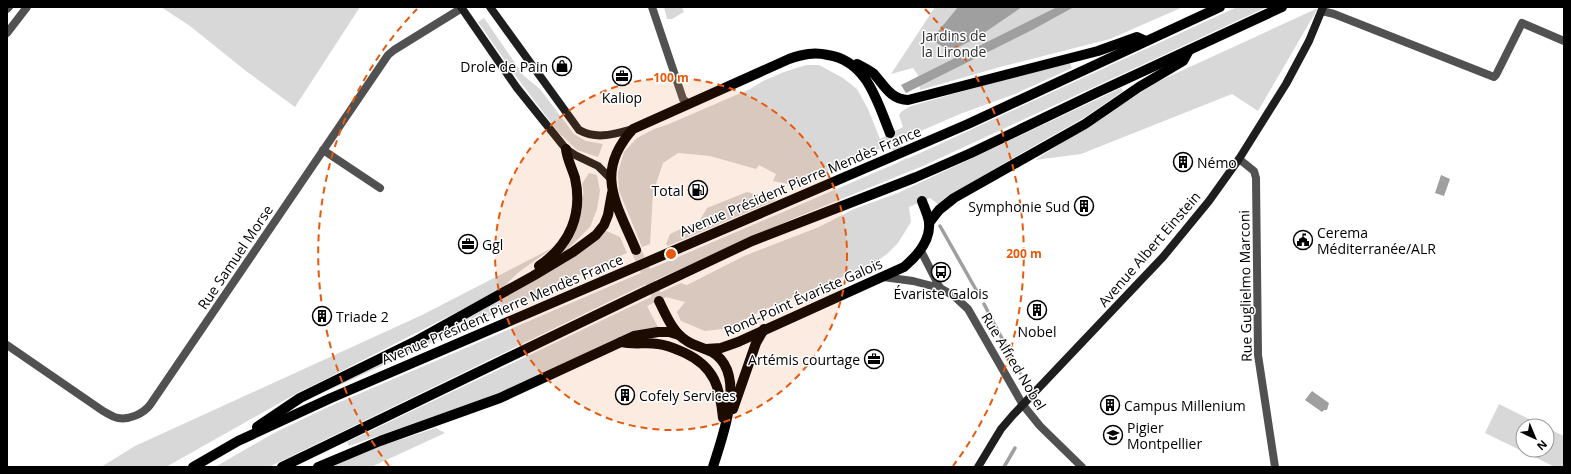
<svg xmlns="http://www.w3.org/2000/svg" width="1571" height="474" viewBox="0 0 1571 474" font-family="'Open Sans',sans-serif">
	<rect width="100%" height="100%" fill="#fff"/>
	<g fill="#d8d8d8">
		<path d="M161,7H360L295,107L246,71L190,26Z"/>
		<path d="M664,7H682L684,12L672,19H667Z"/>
		<path d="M935,7H1183L1110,39L1000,67L920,90L918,75L913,68L891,74Z"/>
		<path d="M1237,7H1267L923,166L797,217L633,290L269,467H215L274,433L326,408L918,154Z"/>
		<path d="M1318,8L1258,111L1232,94L1081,154L1035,160L1157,82Z"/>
		<path d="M484,18L524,76L540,89L574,134L586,141L603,144L598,157L577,150L558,132L515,75L478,22Z"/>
		<path d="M1070,63L1072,68L1015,94L960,114L817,176L789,184L773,181L776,174L759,165L756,169L710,156L678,153L663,163L653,193L650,244L642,247L619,191L618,172L624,152L637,138L654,129L669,124L750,89L763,81L784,72L806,65H819L843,78L857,89L868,109L880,139L903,127L899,115L902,111L911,106L1031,72Z"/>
		<path d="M1121,88L1123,91L1087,116L1011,159L942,201L939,205L930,198L909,207L911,222L898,243L887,254L873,264L761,311L736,324L722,329L705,331L681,321L677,312L685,302L666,297L647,306L659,329L614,341L497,394L349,446L347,442L672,287L681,283L687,285L744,256L819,227L854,209L898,193Z"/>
		<path d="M589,173L597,175L600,191L597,209L590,227L566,251L553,259C565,239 589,208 582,184Z"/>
		<path d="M747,192L772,198L776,200L668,246L666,244L670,234L700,220L707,208Z"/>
		<path d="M604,230L620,237L627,253L325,392L463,319Z"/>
		<path d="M554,247L519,272L500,290L322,381L299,392L166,467H101L135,446L422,315Z"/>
		<path d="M1499,404L1543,426H1523V450H1547V428L1564,436V467H1555L1485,433Z"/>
		<path d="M436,428L445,433L371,467H327L374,448Z"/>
	</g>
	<g fill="#9f9f9f">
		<path d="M958,7H1022L978,37L951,51L931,40Z"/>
		<path d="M1057,7H1074L1032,30L906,93L901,85Z"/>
		<path d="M1441,175L1450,179L1444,196L1435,193Z"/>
		<path d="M1312,391L1329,403L1327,410H1324L1322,412L1305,400Z"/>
	</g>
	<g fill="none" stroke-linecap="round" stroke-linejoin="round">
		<g stroke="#9f9f9f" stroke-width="3.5">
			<path d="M940,226L979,295"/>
			<path d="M984,304L1020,373"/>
			<path d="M1004,467L1015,448"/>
		</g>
		<g stroke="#d9d9d9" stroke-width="10" stroke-dasharray="10 5" stroke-linecap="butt">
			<path d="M890,133L922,201"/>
			<path d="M636,250L659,301"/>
		</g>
		<g stroke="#515151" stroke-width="8">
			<path d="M652,7L683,99L689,104"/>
			<path d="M1322,11L1334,14L1494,77L1496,75L1522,23L1564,41"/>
			<path d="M323,150L380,188"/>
			<path d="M1239,159L1254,171L1256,178L1258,355L1275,467"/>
			<path d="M921,251L940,288"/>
			<path d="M883,277L913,281L940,288L954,296L968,309L1023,405L1040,426L1082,467"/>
			<path d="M7,345L103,411C107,413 113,417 118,418C129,420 143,414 150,405L388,55L394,50L462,8"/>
		</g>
		<g stroke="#515151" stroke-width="8">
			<path d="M7,9L9,7"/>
			<path d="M7,33L27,7"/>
		</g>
		<g stroke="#1e1e1e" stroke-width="8">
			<path d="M461,7L517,88L566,149L575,155L598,166L611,179"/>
			<path d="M490,7L579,130C597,140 614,134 633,129"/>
			<path d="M978,467L1001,429L1013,415L1163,257L1209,201L1239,159L1286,84L1309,41L1323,7"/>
		</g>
		<g stroke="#000" stroke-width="10">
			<path d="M857,64C863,67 869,70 874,74C884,85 891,100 908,100L1098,51L1137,37L1146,41"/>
			<path d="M929,223L939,210L954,198L1085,124L1139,87L1183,61L1189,50"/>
			<path d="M636,250C617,204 593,173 633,129L789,59C803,54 814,52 828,55C867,61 877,101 890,133"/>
			<path d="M539,266C570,245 583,214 575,178C572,168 567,159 566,149"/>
			<path d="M659,301C666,315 673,333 687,341C695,346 704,348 712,352C748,373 722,437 713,467"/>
			<path d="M621,342C634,345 646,342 658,344C668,345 676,349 685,353C715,367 720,388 723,418"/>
			<path d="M706,349L721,348L738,342L904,267C917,256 931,241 929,222C928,215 924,207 922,201"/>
			<path d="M733,409L756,343L764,329"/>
			<path d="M257,427L300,398L414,342L533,276L573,252L596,235L604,225L608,215L612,193"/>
			<path d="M193,467L238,441L331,398L968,124L1220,7"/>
			<path d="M282,467L644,292L752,241L914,178L971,153L1096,93L1282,7"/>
			<path d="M318,467L380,441L500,398L634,336L658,332H669L679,335"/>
		</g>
	</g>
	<circle cx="671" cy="254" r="176" fill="#e8590c" fill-opacity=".12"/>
	<g fill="none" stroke="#e8590c" stroke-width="2" stroke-dasharray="7 5">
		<circle cx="671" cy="254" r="176"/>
		<path d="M389 466A353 353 0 0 1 417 9M925 9A353 353 0 0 1 953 466"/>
	</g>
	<defs>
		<g id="shop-ring" transform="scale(1)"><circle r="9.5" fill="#fff" stroke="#000" stroke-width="1.5"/><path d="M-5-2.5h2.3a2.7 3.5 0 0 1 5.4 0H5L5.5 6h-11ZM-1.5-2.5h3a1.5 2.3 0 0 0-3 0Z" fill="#000"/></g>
		<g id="office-ring" transform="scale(1)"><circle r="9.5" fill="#fff" stroke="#000" stroke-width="1.5"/><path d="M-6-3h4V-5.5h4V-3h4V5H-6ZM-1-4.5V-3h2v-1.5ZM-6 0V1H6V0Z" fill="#000"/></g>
		<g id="building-ring" transform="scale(1)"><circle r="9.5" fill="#fff" stroke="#000" stroke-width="1.5"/><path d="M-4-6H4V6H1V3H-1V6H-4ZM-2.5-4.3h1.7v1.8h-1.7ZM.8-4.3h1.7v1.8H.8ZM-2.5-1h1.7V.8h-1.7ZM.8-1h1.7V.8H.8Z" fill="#000"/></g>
		<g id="fuel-ring" transform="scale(1)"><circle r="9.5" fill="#fff" stroke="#000" stroke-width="1.5"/><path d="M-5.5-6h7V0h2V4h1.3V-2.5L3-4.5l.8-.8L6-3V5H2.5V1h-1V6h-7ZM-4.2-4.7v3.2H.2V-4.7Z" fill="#000"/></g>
		<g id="civic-ring" transform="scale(1)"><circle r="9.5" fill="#fff" stroke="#000" stroke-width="1.5"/><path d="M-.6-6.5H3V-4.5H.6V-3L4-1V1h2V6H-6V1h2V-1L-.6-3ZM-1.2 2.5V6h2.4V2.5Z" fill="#000"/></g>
		<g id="bus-ring" transform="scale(1)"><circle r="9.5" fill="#fff" stroke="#000" stroke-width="1.5"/><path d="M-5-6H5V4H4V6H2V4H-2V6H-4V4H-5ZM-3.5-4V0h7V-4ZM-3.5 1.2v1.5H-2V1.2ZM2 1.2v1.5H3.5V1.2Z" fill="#000"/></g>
		<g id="university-ring" transform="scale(1)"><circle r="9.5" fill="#fff" stroke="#000" stroke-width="1.5"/><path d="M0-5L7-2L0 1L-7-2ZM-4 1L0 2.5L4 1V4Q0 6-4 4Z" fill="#000"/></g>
	</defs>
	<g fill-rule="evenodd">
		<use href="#shop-ring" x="562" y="66"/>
		<use href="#office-ring" x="622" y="76"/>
		<use href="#building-ring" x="1183" y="162"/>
		<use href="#fuel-ring" x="698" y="190"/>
		<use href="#building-ring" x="1084" y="206"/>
		<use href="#civic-ring" x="1303" y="240"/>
		<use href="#office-ring" x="468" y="244"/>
		<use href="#bus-ring" x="941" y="272"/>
		<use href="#building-ring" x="1037" y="310"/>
		<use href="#building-ring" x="322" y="316"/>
		<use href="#office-ring" x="874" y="359"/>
		<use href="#building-ring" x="625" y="395"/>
		<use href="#building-ring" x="1110" y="405"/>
		<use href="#university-ring" x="1113" y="435"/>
	</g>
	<g text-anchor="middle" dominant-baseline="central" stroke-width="3" stroke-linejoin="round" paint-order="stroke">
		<g font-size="14" fill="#2f2f2f" stroke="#fff">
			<text x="954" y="35">Jardins de<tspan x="954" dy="16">la Lironde</tspan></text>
		</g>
		<g font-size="14" fill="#000" stroke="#fff" text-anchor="start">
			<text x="548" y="66" text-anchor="end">Drole de Pain</text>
			<text x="622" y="97" text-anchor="middle">Kaliop</text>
			<text x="1197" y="162">Némo</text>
			<text x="684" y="190" text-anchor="end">Total</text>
			<text x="1070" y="206" text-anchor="end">Symphonie Sud</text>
			<text x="1317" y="232">Cerema<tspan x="1317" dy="16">Méditerranée/ALR</tspan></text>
			<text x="482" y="244">Ggl</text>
			<text x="941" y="293" text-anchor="middle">Évariste Galois</text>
			<text x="336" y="316">Triade 2</text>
			<text x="1037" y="331" text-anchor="middle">Nobel</text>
			<text x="860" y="359" text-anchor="end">Artémis courtage</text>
			<text x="639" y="395">Cofely Services</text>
			<text x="1124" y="405">Campus Millenium</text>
			<text x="1127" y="427">Pigier<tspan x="1127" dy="16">Montpellier</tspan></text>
		</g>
		<g font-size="14" fill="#000" stroke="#fff">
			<text transform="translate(800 181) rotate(-23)">Avenue Président Pierre Mendès France</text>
			<text transform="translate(1149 249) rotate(-49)">Avenue Albert Einstein</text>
			<text transform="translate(235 257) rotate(-56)">Rue Samuel Morse</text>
			<text transform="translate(1245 286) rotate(-91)">Rue Guglielmo Marconi</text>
			<text transform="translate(803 297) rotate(-24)">Rond-Point Évariste Galois</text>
			<text transform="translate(502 309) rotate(-23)">Avenue Président Pierre Mendès France</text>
			<text transform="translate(1014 361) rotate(59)">Rue Alfred Nobel</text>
		</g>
	</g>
	<circle cx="671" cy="254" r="6" fill="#e8590c" stroke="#fff" stroke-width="2"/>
	<g font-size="12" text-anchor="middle" font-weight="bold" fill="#e8590c" stroke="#fff" stroke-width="3" stroke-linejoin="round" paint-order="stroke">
		<text x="671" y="82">100 m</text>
		<text x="1024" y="258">200 m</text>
	</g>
	<rect width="1571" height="474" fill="none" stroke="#000000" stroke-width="16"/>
	<g transform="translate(1535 438) rotate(136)"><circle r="19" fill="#ffffff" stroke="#999999"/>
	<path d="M0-3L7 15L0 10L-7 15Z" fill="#000000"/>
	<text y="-6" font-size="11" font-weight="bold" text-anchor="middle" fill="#000000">N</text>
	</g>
</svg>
